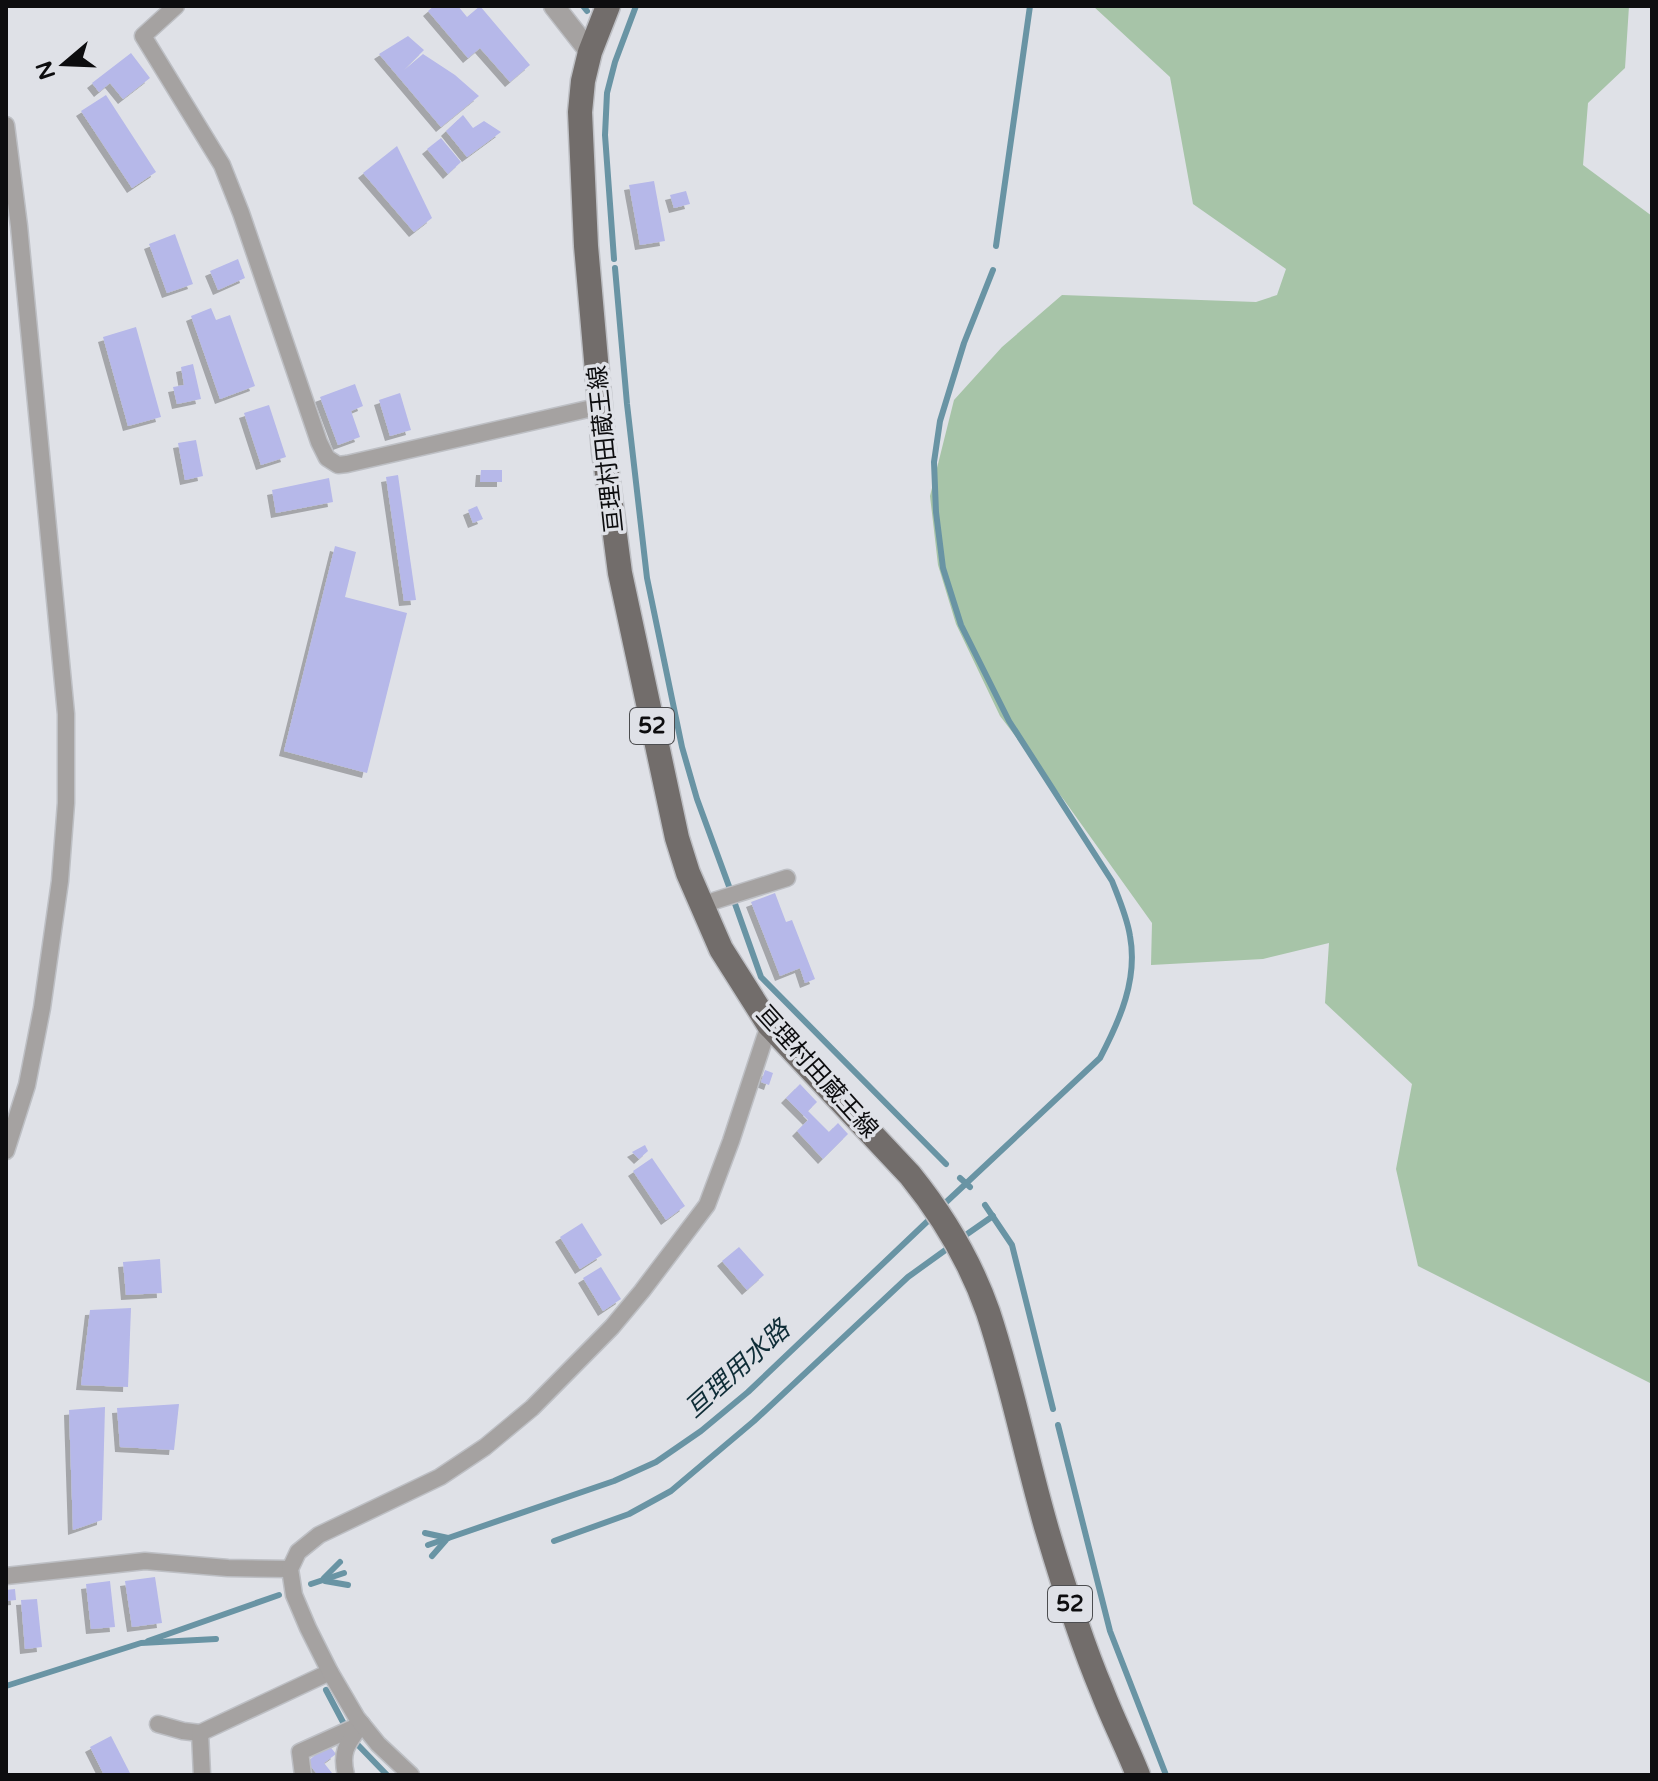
<svg xmlns="http://www.w3.org/2000/svg" width="1658" height="1781" viewBox="0 0 1658 1781" font-family="'Varela Round','Noto Sans JP',sans-serif">
	<defs>
		<filter id="shadow"><feDropShadow dx="-5" dy="5" stdDeviation="0" flood-color="#0004"/></filter>
	</defs>
	<rect width="100%" height="100%" fill="#dfe1e7"/>
	<path fill="#a7c4a8" d="M1093,6H1629L1625,68L1588,103L1583,165L1652,216V1384L1418,1266L1396,1169L1412,1084L1325,1003L1329,943L1263,959L1151,965L1152,923L1064,800L1000,716L956,624L938,565L930,496L954,400L1002,347L1062,295L1256,302L1277,295L1286,269L1193,204L1170,77Z"/>
	<g fill="none" stroke-linecap="round" stroke-linejoin="round">
		<g stroke="#6994a4" stroke-width="6">
			<path d="M583,6L587,11"/>
			<path d="M996,246L1030,6"/>
			<path d="M614,259L605,135L607,93L615,62L636,6"/>
			<path d="M615,268L627,404L647,578L682,747L697,799L730,889"/>
			<path d="M734,901L761,977L946,1164"/>
			<path d="M960,1178L970,1187"/>
			<path d="M985,1205L1012,1245L1053,1409"/>
			<path d="M942,1206L1100,1058C1120,1020 1138,979 1130,936C1127,917 1119,899 1112,881L1009,721L961,625L943,568L936,512L934,462L940,421L964,343L993,270"/>
			<path d="M960,1239L993,1216"/>
			<path d="M1058,1425L1110,1631L1166,1775"/>
			<path d="M425,1533L448,1538"/>
			<path d="M554,1541L629,1514L671,1491L754,1421L908,1277L951,1246"/>
			<path d="M428,1545L614,1481L656,1462L701,1431L748,1392L932,1217"/>
			<path d="M432,1556L446,1540"/>
			<path d="M324,1578L340,1562"/>
			<path d="M325,1581L348,1585"/>
			<path d="M311,1584L344,1573"/>
			<path d="M148,1641L279,1595"/>
			<path d="M6,1686L141,1643L216,1639"/>
			<path d="M326,1690L344,1724"/>
			<path d="M358,1745L387,1775"/>
		</g>
	</g>
	<g fill="#b6b8e9" filter="url(#shadow)">
		<path d="M434,6H458L467,17L480,6L530,65L510,82L480,48L468,58L428,11Z"/>
		<path d="M408,36L424,50L404,70L423,54L455,75L479,96L441,127L379,54Z"/>
		<path d="M131,53L150,78L123,99L110,83L99,92L92,83Z"/>
		<path d="M106,95L156,172L132,188L81,111Z"/>
		<path d="M463,115L473,128L484,121L501,132L467,157L446,131Z"/>
		<path d="M441,138L461,162L448,174L427,149Z"/>
		<path d="M397,146L432,218L414,232L363,173Z"/>
		<path d="M654,181L665,241L640,245L629,185Z"/>
		<path d="M686,191L690,204L674,208L670,195Z"/>
		<path d="M175,234L193,284L167,293L149,244Z"/>
		<path d="M238,259L245,278L218,290L210,271Z"/>
		<path d="M211,308L216,320L230,315L255,386L220,399L191,316Z"/>
		<path d="M136,327L161,417L128,426L103,337Z"/>
		<path d="M193,364L201,399L177,404L173,387L184,385L181,367Z"/>
		<path d="M355,384L363,406L351,411L360,437L338,445L320,397Z"/>
		<path d="M400,393L411,430L390,436L379,400Z"/>
		<path d="M269,405L286,457L261,465L244,413Z"/>
		<path d="M196,440L203,476L185,480L178,443Z"/>
		<path d="M481,470H502V482H480Z"/>
		<path d="M398,475L416,600L404,601L386,477Z"/>
		<path d="M329,478L333,502L276,513L272,490Z"/>
		<path d="M477,506L483,519L473,523L468,510Z"/>
		<path d="M335,546L356,552L345,597L407,613L367,773L284,751Z"/>
		<path d="M775,893L786,922L792,920L815,979L805,983L800,968L780,976L751,902Z"/>
		<path d="M765,1070L773,1073L769,1085L761,1082Z"/>
		<path d="M800,1084L817,1102L808,1111L829,1132L838,1123L848,1134L823,1159L797,1131L808,1120L786,1098Z"/>
		<path d="M645,1145L648,1151L639,1159L632,1152Z"/>
		<path d="M652,1158L685,1206L666,1220L633,1171Z"/>
		<path d="M582,1223L602,1255L580,1269L560,1237Z"/>
		<path d="M739,1247L764,1275L747,1290L722,1261Z"/>
		<path d="M160,1259L162,1293L126,1295L123,1262Z"/>
		<path d="M601,1267L621,1299L603,1311L583,1278Z"/>
		<path d="M131,1308L128,1387L81,1385L90,1310Z"/>
		<path d="M179,1404L174,1450L120,1447L117,1408Z"/>
		<path d="M105,1407L102,1520L73,1530L69,1410Z"/>
		<path d="M155,1577L162,1623L132,1627L125,1581Z"/>
		<path d="M110,1581L115,1627L91,1629L86,1584Z"/>
		<path d="M15,1589L16,1600L6,1601V1590Z"/>
		<path d="M37,1599L42,1647L25,1649L21,1600Z"/>
		<path d="M111,1736L131,1775H104L90,1747Z"/>
		<path d="M328,1744L336,1754L324,1763L332,1773L330,1775H318L307,1762Z"/>
	</g>
	<g fill="none" stroke-linecap="round" stroke-linejoin="round">
		<g stroke="#bdbfc4" stroke-width="19">
			<g id="minor">
				<path d="M176,6L143,36L222,165L241,213L319,442L327,458L338,465L347,464L601,406"/>
				<path d="M6,125L19,226L66,714V803L60,881L42,1008L27,1085L6,1151"/>
				<path d="M701,905L787,878"/>
				<path d="M6,1576L145,1561L228,1568L290,1569"/>
				<path d="M158,1724L183,1731L200,1733"/>
				<path d="M202,1775L200,1733L330,1672"/>
				<path d="M303,1775L300,1752L362,1724"/>
				<path d="M346,1775C340,1751 348,1743 361,1725"/>
				<path d="M411,1775L378,1744L357,1718L330,1672L308,1628L294,1595L290,1569L298,1552L319,1535L440,1477L485,1447L532,1408L612,1327L642,1291L707,1205L731,1141L769,1025"/>
			</g>
		</g>
		<g stroke="#bdbfc4" stroke-width="23">
			<path id="tertiary" d="M554,6L590,52"/>
		</g>
		<g stroke="#bdbfc4" stroke-width="27">
			<path id="primary" d="M608,6L590,52L583,81L580,112L586,246L604,451L620,573L677,838L688,873L721,949L769,1025L910,1175C943,1216 971,1263 988,1312C1012,1384 1026,1458 1047,1530C1063,1584 1080,1639 1102,1691C1113,1720 1127,1747 1138,1775"/>
		</g>
		<use href="#minor" stroke="#a5a2a1" stroke-width="16"/>
		<use href="#tertiary" stroke="#a5a2a1" stroke-width="20"/>
		<use href="#primary" stroke="#726d6b" stroke-width="24"/>
	</g>
	<g text-anchor="middle" dominant-baseline="central" stroke-width="7" stroke-linejoin="round" paint-order="stroke">
		<g fill="#dfe1e7" stroke="#4c4d50" stroke-width="2">
			<rect x="630" y="708" width="44" height="36" rx="6"/>
			<rect x="1048" y="1586" width="44" height="36" rx="6"/>
		</g>
		<g font-size="22" font-weight="bold" fill="#0d0d0f">
			<text x="652" y="726">52</text>
			<text x="1070" y="1604">52</text>
		</g>
		<g font-size="24" fill="#0d0d0f" stroke="#dfe1e7">
			<text transform="translate(606 449) rotate(-96)">亘理村田蔵王線</text>
			<text transform="translate(817 1072) rotate(48)">亘理村田蔵王線</text>
		</g>
		<g font-size="26" font-style="italic" fill="#0f2d37" stroke="#dfe1e7">
			<text transform="translate(737 1369) rotate(-42)">亘理用水路</text>
		</g>
	</g>
	<rect width="1658" height="1781" fill="none" stroke="#0d0d0f" stroke-width="16"/>
	<g transform="translate(64 64) rotate(251)" stroke="#dfe1e7" stroke-width="6" paint-order="stroke">
	<path d="M0-6L14 30L0 20L-14 30Z" fill="#0d0d0f"/>
	<text y="-12" font-size="22" font-weight="bold" text-anchor="middle" fill="#0d0d0f">N</text>
	</g>
</svg>
